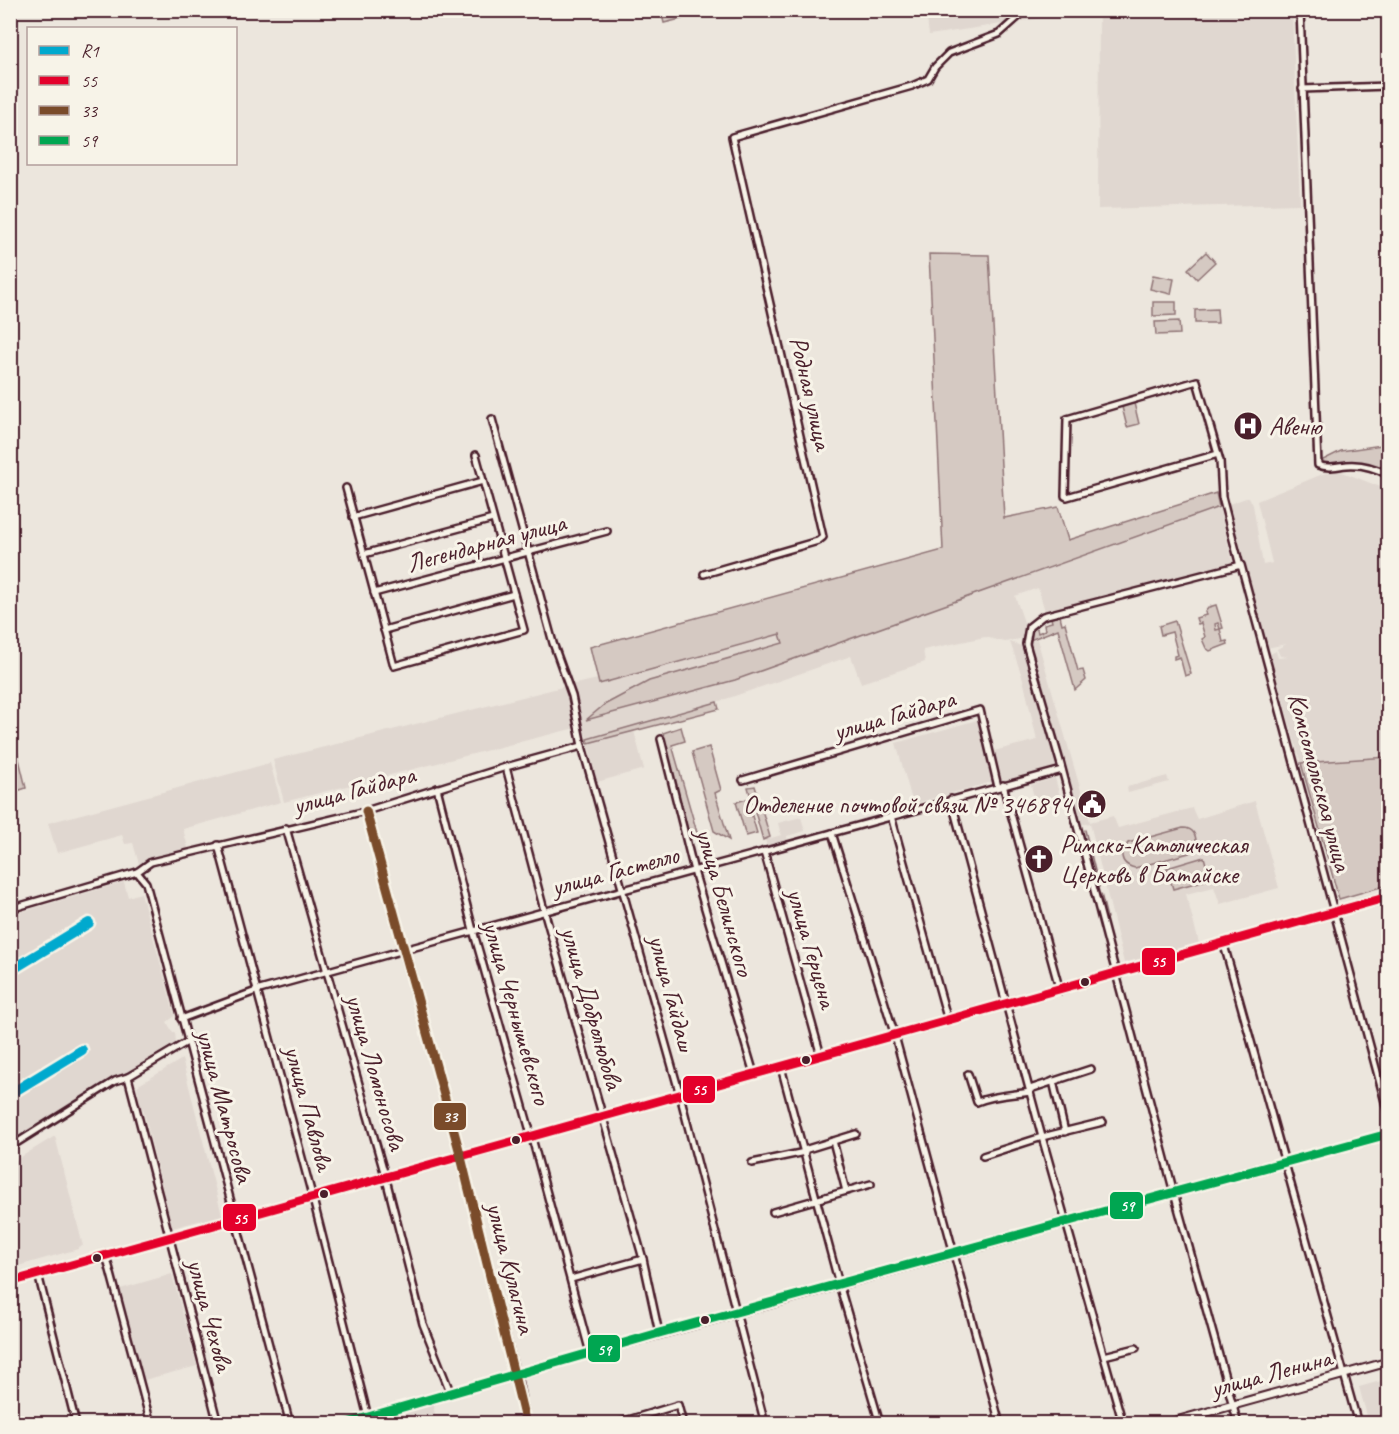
<svg xmlns="http://www.w3.org/2000/svg" width="1399" height="1434" viewBox="0 0 1399 1434" font-family="Caveat,sans-serif">
	<rect width="100%" height="100%" fill="#ece6dd"/>
	<filter id="ink" filterUnits="userSpaceOnUse"><feTurbulence type="fractalNoise" baseFrequency=".0167" numOctaves="2"/><feDisplacementMap in="SourceGraphic" scale="12" xChannelSelector="R" yChannelSelector="G"/><feConvolveMatrix kernelMatrix="1 2 1 2 8 2 1 2 1" color-interpolation-filters="sRGB"/></filter>
	<g filter="url(#ink)">
		<g fill="#e0d7d0">
			<path d="M926,10L1088,11L929,35Z"/>
			<path d="M1099,11H1292L1300,204L1098,209Z"/>
			<path d="M1335,469L1388,490V757L1301,763L1270,654L1276,651L1278,658L1288,657L1280,656L1277,649L1286,644L1267,648L1229,504L1249,497L1253,505L1263,565L1272,563L1257,501Z"/>
			<path d="M1219,507L1233,564L1045,611L1038,588L1015,596L1029,637L1005,642L985,637L923,650L925,662L861,683L851,656L717,702L587,739L583,726L284,802L273,760L566,686L598,679L600,684L781,634L783,644L649,681L588,720L735,680Z"/>
			<path d="M1037,639L1090,822L1113,816L1118,828L1192,808L1197,819L1255,801L1279,888L1220,904L1214,887L1186,894L1199,943L1124,963L1090,823L1080,825L1030,642Z"/>
			<path d="M1010,642L1024,647L1058,767L999,783L994,763V751L1037,740L1023,679Z"/>
			<path d="M977,720L995,781L913,804L896,743Z"/>
			<path d="M634,731L644,769L597,782L588,743Z"/>
			<path d="M270,763L281,802L183,829L189,851L139,864L133,843L125,844L122,835L57,853L48,823Z"/>
			<path d="M1167,776L1169,782L1128,793L1127,787Z"/>
			<path d="M1055,778L1061,800L1036,806L1031,785Z"/>
			<path d="M801,817L805,831L787,836L788,843L768,849L765,840L781,835L778,823Z"/>
			<path d="M124,882L128,897L141,893L175,1016L167,1022L173,1033L175,1032L176,1042L11,1144V915Z"/>
			<path d="M182,1059L222,1215L172,1228L143,1108L141,1109L137,1096L139,1095L137,1086Z"/>
			<path d="M55,1136L83,1246L78,1247V1249L11,1268V1163Z"/>
			<path d="M172,1274L197,1366L144,1380L120,1289Z"/>
			<path d="M1388,1379V1423H1369L1359,1387Z"/>
			<path d="M435,1402L434,1410L437,1423H359Z"/>
		</g>
		<g fill="#d5c9c2" stroke="#907476" stroke-width="1.5">
			<path d="M661,11V10L713,11L664,23Z"/>
			<path d="M1206,252L1215,262L1197,279L1188,269Z"/>
			<path d="M929,254L989,255L1004,518L1058,507L1068,540L1216,493L1219,507L735,680L586,720L604,705L649,681L783,643L780,634L599,684L590,647L943,550Z"/>
			<path d="M1153,275L1174,279L1171,294L1150,289Z"/>
			<path d="M1153,302H1176V315L1153,316Z"/>
			<path d="M1217,309L1218,323H1195V310Z"/>
			<path d="M1179,321L1180,334L1156,335L1155,322Z"/>
			<path d="M1134,403L1139,424L1127,427L1122,407Z"/>
			<path d="M1388,444V473L1370,465H1329L1321,461L1341,451Z"/>
			<path d="M1216,605L1223,628L1220,629L1218,623L1215,624L1216,630L1220,629L1223,642L1227,641L1228,644L1210,651L1206,648L1202,639L1205,637L1201,623L1198,624L1196,618L1206,615L1205,612L1209,607Z"/>
			<path d="M1060,616L1062,624L1065,623L1078,671L1083,670L1086,680L1075,690L1058,629L1030,640L1029,634L1036,626L1038,633L1045,630L1044,624L1052,622L1051,618Z"/>
			<path d="M1175,621L1191,674L1185,676L1180,657L1174,659V656L1178,655L1172,632L1161,635L1159,626Z"/>
			<path d="M717,702L719,709L588,743L587,739Z"/>
			<path d="M10,722L26,788L11,793H10Z"/>
			<path d="M681,727L685,741L672,745L698,836L690,839L663,733Z"/>
			<path d="M709,747L721,790L715,793L729,840L714,831L692,752Z"/>
			<path d="M1388,757V885L1339,899L1301,763Z"/>
			<path d="M755,786L770,837L763,840L748,787Z"/>
			<path d="M747,799L757,833L746,836L736,802Z"/>
			<path d="M1183,828C1194,828 1197,836 1196,847L1189,853L1135,868C1126,866 1121,861 1122,852L1128,843Z"/>
			<path d="M1204,857L1210,879L1173,889L1167,868Z"/>
		</g>
		<g fill="none" stroke-linecap="round" stroke-linejoin="round">
			<g stroke="#896c6f" stroke-width="1.5">
				<path d="M1085,830L1099,887"/>
				<path d="M1101,894L1107,918"/>
			</g>
			<g stroke="#4a1f2b" stroke-width="10">
				<g id="minor">
					<path d="M1300,10L1318,465C1329,469 1336,466 1347,465C1361,464 1376,468 1388,475"/>
					<path d="M1302,89L1388,86"/>
					<path d="M492,419L553,643L572,696L582,746L680,1095L765,1424"/>
					<path d="M1218,454L1067,497L1065,496L1067,419L1197,381L1220,461L1222,497L1240,566"/>
					<path d="M346,488L394,666L524,630L476,455"/>
					<path d="M353,517L483,481"/>
					<path d="M364,554L493,519"/>
					<path d="M704,574L818,541L823,537L732,137L912,86L928,79L935,67L949,53L999,34L1026,10"/>
					<path d="M374,593L607,531"/>
					<path d="M384,630L514,594"/>
					<path d="M661,739L694,871L754,1074"/>
					<path d="M506,767L544,910L643,1259L659,1333"/>
					<path d="M743,780L980,710L998,787"/>
					<path d="M1003,785L1060,991"/>
					<path d="M437,788L473,930L532,1138L590,1353"/>
					<path d="M951,799L1042,1137L1123,1424"/>
					<path d="M366,811L461,1157L516,1375"/>
					<path d="M891,816L948,1021"/>
					<path d="M286,828L386,1179L423,1324L451,1394"/>
					<path d="M832,833L895,1036L1000,1424"/>
					<path d="M218,845L313,1199L368,1417"/>
					<path d="M764,851L821,1056"/>
					<path d="M137,872L146,883L290,1424"/>
					<path d="M10,909L137,872L151,862L366,811L506,767L582,746"/>
					<path d="M1224,945L1358,1424"/>
					<path d="M181,1019L256,991L404,950L1062,770"/>
					<path d="M781,1067L839,1284L880,1424"/>
					<path d="M968,1074L977,1102C994,1095 1012,1095 1030,1092"/>
					<path d="M128,1077L218,1424"/>
					<path d="M1053,1081L1065,1132"/>
					<path d="M1030,1089L1091,1069"/>
					<path d="M833,1141L846,1191"/>
					<path d="M10,1147L115,1081L128,1077L187,1042"/>
					<path d="M804,1150L856,1134"/>
					<path d="M983,1156L1042,1137L1103,1122"/>
					<path d="M752,1163L805,1152"/>
					<path d="M773,1212L871,1184"/>
					<path d="M106,1255L151,1424"/>
					<path d="M38,1274L76,1424"/>
					<path d="M571,1279L643,1259"/>
					<path d="M1104,1356L1136,1348"/>
					<path d="M615,1424L678,1405L683,1424"/>
					<path d="M1238,1424L1174,1193L1061,765L1026,644L1029,627L1043,616L1241,565L1388,1113"/>
				</g>
			</g>
			<g stroke="#4a1f2b" stroke-width="11">
				<g id="tertiary">
					<path d="M10,1282L1388,897"/>
					<path d="M344,1424L516,1375"/>
					<path d="M1165,1424L1388,1362"/>
				</g>
			</g>
			<g stroke="#4a1f2b" stroke-width="12">
				<path id="secondary" d="M526,1424L516,1375L532,1369L1388,1134"/>
			</g>
			<use href="#minor" stroke="#f7f3e8" stroke-width="5"/>
			<use href="#tertiary" stroke="#f7f3e8" stroke-width="7"/>
			<use href="#secondary" stroke="#f7f3e8" stroke-width="8"/>
			<g stroke="#f7f3e8" stroke-width="14">
				<path id="bus-1" d="M10,1282L1388,897"/>
			</g>
			<g stroke="#f7f3e8" stroke-width="14">
				<path id="bus-2" d="M366,811L461,1157L526,1424"/>
			</g>
			<g stroke="#f7f3e8" stroke-width="14">
				<path id="bus-3" d="M344,1424L659,1333L1388,1134"/>
			</g>
			<use href="#bus-1" stroke="#e4002b" stroke-width="9"/>
			<use href="#bus-2" stroke="#7a4b2a" stroke-width="9"/>
			<use href="#bus-3" stroke="#00a651" stroke-width="9"/>
			<g stroke="#f7f3e8" stroke-width="15">
				<g id="rail-1">
					<path d="M10,971L89,923"/>
					<path d="M10,1094L82,1050"/>
				</g>
			</g>
			<use href="#rail-1" stroke="#00a9ce" stroke-width="10"/>
		</g>
	</g>
	<defs>
		<g id="hospital-disc" transform="scale(1.5)"><circle r="9.5" fill="#4a1f2b" stroke="#f7f3e8"/><path d="M-5-5h3v3.5h4V-5h3V5h-3V1.5h-4V5h-3Z" fill="#fff"/></g>
		<g id="civic-disc" transform="scale(1.5)"><circle r="9.5" fill="#4a1f2b" stroke="#f7f3e8"/><path d="M-.6-6.5H3V-4.5H.6V-3L4-1V1h2V6H-6V1h2V-1L-.6-3ZM-1.2 2.5V6h2.4V2.5Z" fill="#fff"/></g>
		<g id="church-disc" transform="scale(1.5)"><circle r="9.5" fill="#4a1f2b" stroke="#f7f3e8"/><path d="M-1.2-6h2.4v3.5h3.3v2.4h-3.3V6h-2.4V-.1h-3.3v-2.4h3.3Z" fill="#fff"/></g>
	</defs>
	<g fill-rule="evenodd">
		<use href="#hospital-disc" x="1248" y="426"/>
		<use href="#civic-disc" x="1092" y="804"/>
		<use href="#church-disc" x="1039" y="859"/>
	</g>
	<g fill="#4a1f2b" stroke="#f7f3e8" stroke-width="2">
		<circle cx="1085" cy="982" r="5"/>
		<circle cx="806" cy="1060" r="5"/>
		<circle cx="516" cy="1140" r="5"/>
		<circle cx="324" cy="1194" r="5"/>
		<circle cx="97" cy="1258" r="5"/>
		<circle cx="705" cy="1320" r="5"/>
	</g>
	<g text-anchor="middle" dominant-baseline="central" stroke-width="6" stroke-linejoin="round" paint-order="stroke">
		<g font-size="26" fill="#4a1f2b" stroke="#f7f3e8">
			<text transform="translate(811 393) rotate(77)">Родная улица</text>
			<text transform="translate(486 543) rotate(-15)">Легендарная улица</text>
			<text transform="translate(894 715) rotate(-16)">улица Гайдара</text>
			<text transform="translate(1320 782) rotate(75)">Комсомольская улица</text>
			<text transform="translate(354 790) rotate(-15)">улица Гайдара</text>
			<text transform="translate(615 871) rotate(-15)">улица Гастелло</text>
			<text transform="translate(725 902) rotate(74)">улица Белинского</text>
			<text transform="translate(812 948) rotate(74)">улица Герцена</text>
			<text transform="translate(672 993) rotate(75)">улица Гайдаш</text>
			<text transform="translate(592 1008) rotate(74)">улица Добролюбова</text>
			<text transform="translate(517 1013) rotate(74)">улица Чернышевского</text>
			<text transform="translate(376 1072) rotate(74)">улица Ломоносова</text>
			<text transform="translate(225 1106) rotate(75)">улица Матросова</text>
			<text transform="translate(309 1108) rotate(75)">улица Павлова</text>
			<text transform="translate(511 1268) rotate(76)">улица Кулагина</text>
			<text transform="translate(210 1315) rotate(75)">улица Чехова</text>
			<text transform="translate(1271 1373) rotate(-15)">улица Ленина</text>
		</g>
		<g font-size="26" fill="#4a1f2b" stroke="#f7f3e8" text-anchor="start">
			<text x="1269" y="426">Авеню</text>
			<text x="1071" y="804" text-anchor="end">Отделение почтовой связи № 346894</text>
			<text x="1060" y="844">Римско-Католическая<tspan x="1060" dy="30">Церковь в Батайске</tspan></text>
		</g>
	</g>
	<g stroke="#f7f3e8" stroke-width="2">
		<rect x="1141" y="947" width="35" height="29" rx="6" fill="#e4002b"/>
		<rect x="682" y="1075" width="34" height="29" rx="6" fill="#e4002b"/>
		<rect x="433" y="1102" width="34" height="29" rx="6" fill="#7a4b2a"/>
		<rect x="1109" y="1191" width="35" height="29" rx="6" fill="#00a651"/>
		<rect x="222" y="1203" width="35" height="29" rx="6" fill="#e4002b"/>
		<rect x="587" y="1334" width="34" height="29" rx="6" fill="#00a651"/>
	</g>
	<g font-size="16" text-anchor="middle" font-weight="bold" fill="#fff">
		<text x="1158" y="967">55</text>
		<text x="699" y="1095">55</text>
		<text x="450" y="1122">33</text>
		<text x="1127" y="1211">59</text>
		<text x="240" y="1224">55</text>
		<text x="604" y="1355">59</text>
	</g>
	<rect width="1399" height="1434" fill="none" stroke="#f7f3e8" stroke-width="36"/>
	<rect x="18" y="18" width="1363" height="1398" fill="none" stroke="#4a1f2b" stroke-width="2" filter="url(#ink)"/>
	<rect x="27" y="27" width="210" height="138" fill="#f7f3e8" stroke="#b29e9c" stroke-width="1.5"/>
	<rect x="39" y="46" width="30" height="9" fill="#00a9ce" stroke="#b29e9c" stroke-width="1.5"/>
	<text x="81" y="57" font-size="18" fill="#4a1f2b">R1</text>
	<rect x="39" y="76" width="30" height="9" fill="#e4002b" stroke="#b29e9c" stroke-width="1.5"/>
	<text x="81" y="87" font-size="18" fill="#4a1f2b">55</text>
	<rect x="39" y="106" width="30" height="9" fill="#7a4b2a" stroke="#b29e9c" stroke-width="1.5"/>
	<text x="81" y="117" font-size="18" fill="#4a1f2b">33</text>
	<rect x="39" y="136" width="30" height="9" fill="#00a651" stroke="#b29e9c" stroke-width="1.5"/>
	<text x="81" y="147" font-size="18" fill="#4a1f2b">59</text>
</svg>
